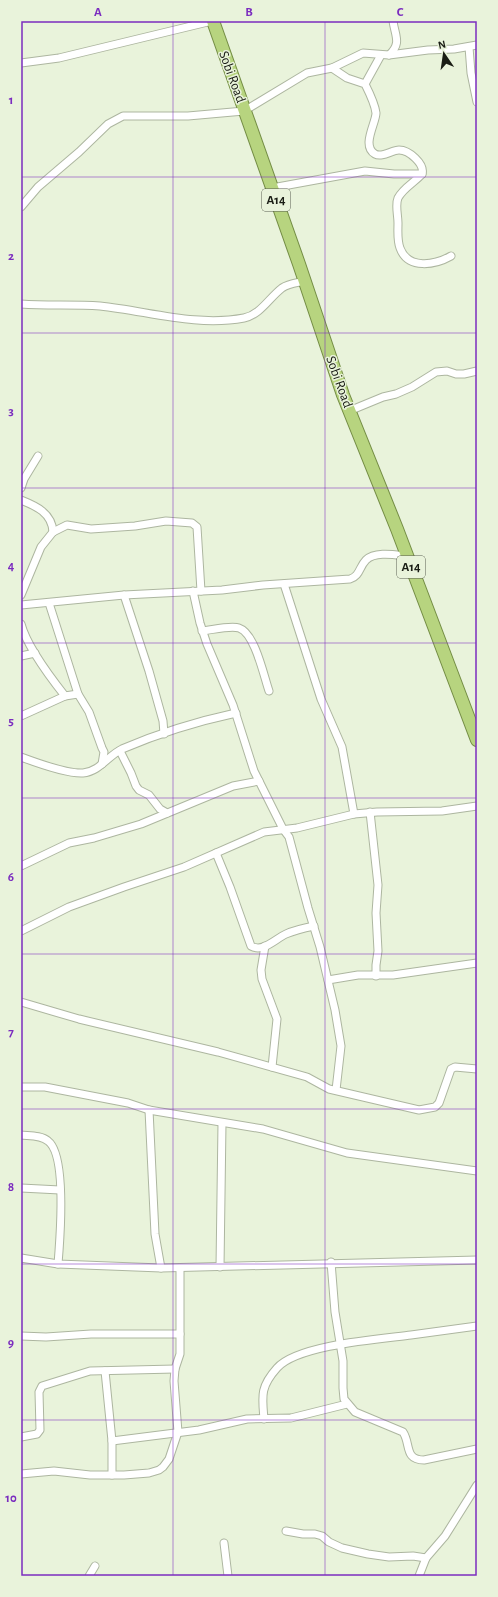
<svg xmlns="http://www.w3.org/2000/svg" width="498" height="1597" viewBox="0 0 498 1597" font-family="'Alegreya Sans',sans-serif">
	<rect width="100%" height="100%" fill="#e9f3db"/>
	<g fill="none" stroke-linecap="round" stroke-linejoin="round">
		<g stroke="#adb6a0" stroke-width="9">
			<g id="minor">
				<path d="M469,47L471,73L477,102"/>
				<path d="M389,55C402,43 395,36 393,21"/>
				<path d="M21,63L59,58L212,21"/>
				<path d="M332,68L347,78L365,84C369,92 375,104 376,113C376,123 361,146 375,154C382,158 392,150 399,150C409,150 425,164 422,174C415,182 403,188 398,198C395,205 398,215 398,223C398,231 397,240 400,248C408,270 435,265 451,256"/>
				<path d="M365,84L381,55"/>
				<path d="M272,188L365,171L394,174H422"/>
				<path d="M21,207L38,187L79,152L108,124L123,116H188L244,111L307,73L332,68L363,53L389,55L428,50L454,49L477,45"/>
				<path d="M21,304C47,306 74,304 100,306C148,311 196,327 244,318C260,315 269,298 282,288C289,283 297,283 305,281"/>
				<path d="M349,411L383,397L396,394L412,387L436,372L447,371L456,374H464L477,371"/>
				<path d="M21,488L24,479L38,456"/>
				<path d="M21,500C36,506 52,513 53,532"/>
				<path d="M284,584L321,699L342,747L354,814"/>
				<path d="M193,591L200,623L207,644L233,705L254,771L283,829L289,837L308,908L320,947L335,1010L341,1046L336,1090"/>
				<path d="M21,595L41,547L53,532L67,525L91,529L135,526L166,521L192,523L197,527L201,591"/>
				<path d="M124,595L149,671L163,721L164,734"/>
				<path d="M49,603L78,694L89,712L102,748L104,752L102,764"/>
				<path d="M21,605L124,595L222,590L263,585L350,579C360,576 359,567 366,560C375,551 396,555 407,556"/>
				<path d="M21,624C27,647 50,677 65,696"/>
				<path d="M202,631C212,630 231,625 239,628C255,633 264,677 269,691"/>
				<path d="M21,656L35,653"/>
				<path d="M21,716L65,696L78,694"/>
				<path d="M120,751L131,773L136,786L139,790L149,795L160,809L167,813"/>
				<path d="M21,757C37,763 67,774 83,773C99,772 109,755 122,749C157,734 199,721 236,713"/>
				<path d="M370,812L378,885L376,913L378,951L376,965V976"/>
				<path d="M216,853L230,887L251,946C263,953 275,939 286,934C295,930 304,928 314,926"/>
				<path d="M21,866L69,843L94,838L141,824L233,786L259,781"/>
				<path d="M21,931L69,907L124,887L184,867L264,832L297,828L354,814L377,812L442,811L477,806"/>
				<path d="M265,946L261,970L262,979L277,1019L272,1067"/>
				<path d="M328,980L358,975H393L477,963"/>
				<path d="M21,1002L79,1019L218,1052L307,1077L329,1089L419,1110L435,1107L439,1103L451,1069L455,1067L477,1069"/>
				<path d="M21,1087H45L128,1103L149,1110L263,1129L347,1153L477,1171"/>
				<path d="M149,1110L155,1234L161,1268"/>
				<path d="M21,1135C29,1136 41,1135 48,1141C67,1155 60,1240 58,1264"/>
				<path d="M21,1188L60,1190"/>
				<path d="M21,1258L58,1264L161,1268L477,1260"/>
				<path d="M331,1262L335,1312L343,1361V1388L344,1399L355,1412L403,1432C411,1444 404,1460 424,1460L477,1449"/>
				<path d="M220,1267L222,1123"/>
				<path d="M21,1336L46,1337L91,1334H180"/>
				<path d="M105,1371L112,1441V1475"/>
				<path d="M264,1419C262,1396 260,1387 277,1368C297,1345 379,1339 411,1335C433,1332 455,1329 477,1326"/>
				<path d="M21,1437L37,1434L40,1430L39,1392L42,1386L90,1371L175,1369"/>
				<path d="M112,1441L199,1430L247,1419L291,1418L347,1404"/>
				<path d="M21,1474L54,1471L90,1475H124L149,1473L159,1470L163,1467L169,1459L178,1432L174,1381L175,1369L180,1354V1268"/>
				<path d="M286,1531L303,1534H315L322,1536L329,1542L342,1548L368,1554L389,1557L413,1556L426,1558"/>
				<path d="M224,1543L228,1576"/>
				<path d="M89,1576L95,1566"/>
				<path d="M419,1576L426,1558L445,1536L477,1485"/>
			</g>
		</g>
		<g stroke="#748d45" stroke-width="14">
			<path id="trunk" d="M213,21L299,264L343,395L397,529L477,740"/>
		</g>
		<use href="#minor" stroke="#fff" stroke-width="7"/>
		<use href="#trunk" stroke="#b7d47f" stroke-width="12"/>
	</g>
	<path fill="none" stroke="#7b2cbf" stroke-width="1" stroke-opacity="0.55" d="M173,21V1576M325,21V1576M21,177H477M21,333H477M21,488H477M21,643H477M21,798H477M21,954H477M21,1109H477M21,1264H477M21,1420H477"/>
	<g text-anchor="middle" dominant-baseline="central" stroke-width="3" stroke-linejoin="round" paint-order="stroke">
		<g fill="#e9f3db" stroke="#585d50" stroke-width="1">
			<rect x="262" y="189" width="28" height="22" rx="3"/>
			<rect x="397" y="556" width="28" height="22" rx="3"/>
		</g>
		<g font-size="13" font-weight="bold" fill="#1a1d15">
			<text x="276" y="200">A14</text>
			<text x="411" y="567">A14</text>
		</g>
		<g font-size="14" fill="#1a1d15" stroke="#e9f3db">
			<text transform="translate(232 77) rotate(70)">Sobi Road</text>
			<text transform="translate(339 382) rotate(70)">Sobi Road</text>
		</g>
	</g>
	<rect width="498" height="1597" fill="none" stroke="#e9f3db" stroke-width="44"/>
	<g transform="translate(444 54) rotate(347)" stroke="#e9f3db" stroke-width="3" paint-order="stroke">
	<path d="M0-3L7 15L0 10L-7 15Z" fill="#1a1d15"/>
	<text y="-6" font-size="11" font-weight="bold" text-anchor="middle" fill="#1a1d15">N</text>
	</g>
	<rect x="22" y="22" width="454" height="1553" fill="none" stroke="#7b2cbf" stroke-width="1.5"/>
	<g font-size="13" text-anchor="middle" font-weight="bold" fill="#7b2cbf">
		<text x="98" y="16">A</text>
		<text x="249" y="16">B</text>
		<text x="400" y="16">C</text>
		<text x="11" y="104">1</text>
		<text x="11" y="260">2</text>
		<text x="11" y="415">3</text>
		<text x="11" y="570">4</text>
		<text x="11" y="725">5</text>
		<text x="11" y="881">6</text>
		<text x="11" y="1036">7</text>
		<text x="11" y="1191">8</text>
		<text x="11" y="1347">9</text>
		<text x="11" y="1502">10</text>
	</g>
</svg>
